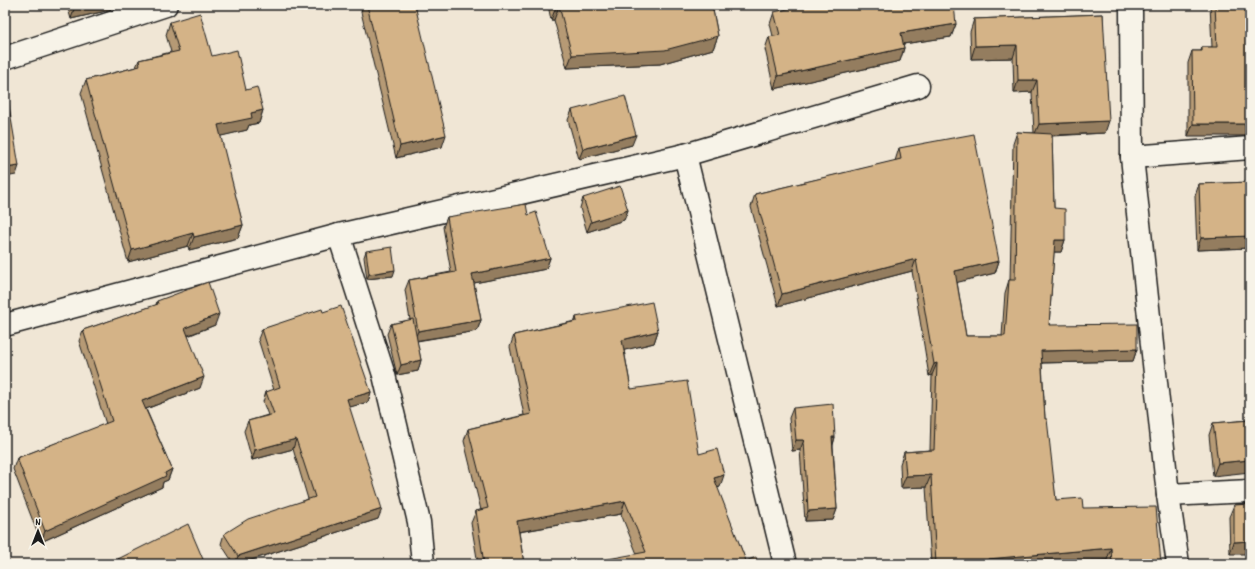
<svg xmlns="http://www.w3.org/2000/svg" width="1255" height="569" viewBox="0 0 1255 569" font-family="Dekko,sans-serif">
	<rect width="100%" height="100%" fill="#f0e6d5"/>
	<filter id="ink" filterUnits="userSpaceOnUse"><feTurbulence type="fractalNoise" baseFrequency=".025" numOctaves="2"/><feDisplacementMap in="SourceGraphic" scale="8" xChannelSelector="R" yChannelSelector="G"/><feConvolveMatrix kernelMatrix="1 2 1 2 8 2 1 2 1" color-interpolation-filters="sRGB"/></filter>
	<g filter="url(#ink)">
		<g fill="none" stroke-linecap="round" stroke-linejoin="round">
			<g stroke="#1c1c1c" stroke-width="25">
				<g id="street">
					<path d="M1131,10L1132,157L1168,495L1178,564"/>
					<path d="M5,58L166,5"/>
					<path d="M685,155L785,564"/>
					<path d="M1132,157L1250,148"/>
					<path d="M339,235L384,375L419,522L423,564"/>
					<path d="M5,325L339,235L685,155L918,86"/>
					<path d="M1168,495L1250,491"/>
				</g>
			</g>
			<use href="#street" stroke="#f7f3e8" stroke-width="22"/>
		</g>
		<g fill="#b69a74" stroke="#1c1c1c">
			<path d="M67,5H112L110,10L71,19Z"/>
			<path d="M363,5H415L442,147L396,158L361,12Z"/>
			<path d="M548,5H712L718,36L713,49L660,64L567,68L554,20H551Z"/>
			<path d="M1210,5H1250L1188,136V63L1192,51H1201L1202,47H1212Z"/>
			<path d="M774,12L956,24L951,37L903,44L904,48L900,61L774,89L765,49L769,37L773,36L770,24Z"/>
			<path d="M1103,14L1105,133L1052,136L1054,208L1065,240L1061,252H1054L1049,325L1137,349L1133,361L1042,363L1045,419L1056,500L1083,508L1161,564H1107V560L1064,564H931L926,487L901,488L900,464L904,452L930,450L932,375L929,376L912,271L778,306L751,207L755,194L895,161L899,148L999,261L995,273L957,282L966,336H1002L1005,293L1009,280H1010L1013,144L1017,132L1034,133L1032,92L1014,93L1013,58L971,59L970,32L974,19Z"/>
			<path d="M170,22L212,56L246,90L263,110L259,123L249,125L247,130L220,136L243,225L238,238L189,250L188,246L128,262L81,93L86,80L136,67L139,60L171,52L166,35Z"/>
			<path d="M572,110L632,145L579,159L568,120Z"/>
			<path d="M1250,182V248L1197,250L1195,196L1199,184Z"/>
			<path d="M583,198L628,210L624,220L587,232L580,208Z"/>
			<path d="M528,215L550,258L546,269L474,283L481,320L477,331L417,341L421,360L418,371L397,375L387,334L391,324L410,320L405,290L409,280L451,272L443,227L447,217Z"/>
			<path d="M366,251L393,276L367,279L364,257Z"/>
			<path d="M157,301L215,325L188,336L200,388L146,409L172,469L168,480L163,482L162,487L41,542L13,469L17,458L106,424L79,341L83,330L156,305Z"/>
			<path d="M323,312L371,392L368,402L349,407L378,519L239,564H234L221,544L224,534L308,499L293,449L252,460L244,431L248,421L268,415L263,402L266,392L274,390L258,339L262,329Z"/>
			<path d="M576,317L658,331L654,343L624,350L631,389L699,454L720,487L717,488L746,561L758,564L637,554L621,514L519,532L524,564H478L471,523L476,511L481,510L464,441L468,429L524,415L510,347L514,335L575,321Z"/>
			<path d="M793,408L835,437L833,445L837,509L833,520L805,521L800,450L792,451L789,418Z"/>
			<path d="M1250,420L1213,476L1209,435L1213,423Z"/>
			<path d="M1250,504L1230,554L1229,517L1234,505Z"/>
			<path d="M118,559L205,564H117Z"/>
		</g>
		<g fill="#947d5e" stroke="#1c1c1c">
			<path d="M79,5H112L110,10L71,19L75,6Z"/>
			<path d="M559,6L554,20H551L556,7Z"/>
			<path d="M956,24L951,37L896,45L901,33Z"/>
			<path d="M718,36L713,49L660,64L567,68L572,55Z"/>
			<path d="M1017,45L1013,58L971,59L975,46Z"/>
			<path d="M904,48L900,61L774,89L778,76Z"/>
			<path d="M1018,80H1037L1032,92L1014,93Z"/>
			<path d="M263,110L259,123L249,125L247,130L213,138L218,125L251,113Z"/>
			<path d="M1109,121L1105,133L1034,136L1039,124Z"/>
			<path d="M1193,124H1250V136H1188Z"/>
			<path d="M446,135L442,147L396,158L400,146Z"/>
			<path d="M636,135L632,145L579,159L583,149Z"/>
			<path d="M19,166L16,175L5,177V168Z"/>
			<path d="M628,210L624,220L587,232L591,222Z"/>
			<path d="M243,225L238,238L189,250L194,237Z"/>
			<path d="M193,233L188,246L128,262L132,250Z"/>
			<path d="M1250,236V248L1197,250L1201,238Z"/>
			<path d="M1055,240H1065L1061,252H1051Z"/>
			<path d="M550,258L546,269L469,284L472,274Z"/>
			<path d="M916,259L912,271L778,306L782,294Z"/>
			<path d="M999,261L995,273L951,284L955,271Z"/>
			<path d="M395,270L393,276L367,279L369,274Z"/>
			<path d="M219,314L215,325L181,338L185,328Z"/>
			<path d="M481,320L477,331L414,341L418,331Z"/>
			<path d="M658,331L654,343L617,352L622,340Z"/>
			<path d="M1137,349L1133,361L1036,363L1041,351Z"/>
			<path d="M421,360L418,371L397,375L401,365Z"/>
			<path d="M937,363L932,375L929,376L934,364Z"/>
			<path d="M204,377L200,388L138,412L142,401Z"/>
			<path d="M371,392L368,402L343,409L347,399Z"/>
			<path d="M832,437H835L832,448Z"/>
			<path d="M296,439L293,449L252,460L255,450Z"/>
			<path d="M796,440H804L800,450L792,451Z"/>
			<path d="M1250,460V472L1213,476L1218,463Z"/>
			<path d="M172,469L168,480L163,482L162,487L41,542L45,531Z"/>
			<path d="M724,475L720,487L709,490L714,478Z"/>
			<path d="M931,475L926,487L901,488L906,476Z"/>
			<path d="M625,501L621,514L512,533L517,521Z"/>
			<path d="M382,509L378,519L239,564H235L238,556Z"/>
			<path d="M837,509L833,520L805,521L808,511Z"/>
			<path d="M1250,541V554H1230L1234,542Z"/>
			<path d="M1111,548L1107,560L1064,564H986L988,559Z"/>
		</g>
		<g fill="#d4b387" stroke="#1c1c1c">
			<path d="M367,5H415L446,135L400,146Z"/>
			<path d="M556,5H712L718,36L665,50L572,55L559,6L556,7Z"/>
			<path d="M806,5H954L956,24L901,33L904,48L778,76L769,37L780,35L774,12Z"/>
			<path d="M1215,5H1250V124H1193L1192,51H1202V47H1217Z"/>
			<path d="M200,13L212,56L237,50L246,90L257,87L263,110L251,113L252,118L218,125L243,225L194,237L193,233L132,250L86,80L140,66L139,60L179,51L170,22Z"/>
			<path d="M1103,14L1109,121L1039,124L1037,80H1018L1017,45L975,46L974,19Z"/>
			<path d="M5,82L19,166L5,168Z"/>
			<path d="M625,96L636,135L583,149L572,110Z"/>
			<path d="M1017,132L1052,134L1054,208L1065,209V240H1055L1049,325L1137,324V349L1041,351L1045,419H1047L1056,500L1082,498L1083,508L1156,507L1161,564H1112L1111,548L988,559V564H936L931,475L906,476L904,452L934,450L937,363L934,364L916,259L782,294L755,194L901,159L899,148L974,134L999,261L955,271L966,336H1005L1009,280H1015Z"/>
			<path d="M1250,182V236L1201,238L1199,184Z"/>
			<path d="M620,186L628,210L591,222L583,198Z"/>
			<path d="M526,204L528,215L536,212L550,258L472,274L481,320L418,331L409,280L456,272L447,217Z"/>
			<path d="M392,247L395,270L369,274L366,251Z"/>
			<path d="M208,282L219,314L185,328L204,377L142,401L172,469L165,473L166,476L45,531L17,458L112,421L83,330L158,304L157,301Z"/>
			<path d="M652,302L658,331L622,340L631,389L687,381L699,454L717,449L724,475L714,478L746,561L756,557L758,564H581L646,552L625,501L517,521L524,564H484L476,511L488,508L468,429L531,414L514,335L577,321L576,317Z"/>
			<path d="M341,306L371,392L347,399L382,509L238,556L224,534L248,519L315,497L296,439L255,450L248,421L274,414L266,392L280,387L262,329L322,309L323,312Z"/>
			<path d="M413,319L421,360L401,365L391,324Z"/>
			<path d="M833,404L835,437H832L837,509L808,511L804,440H796L793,408Z"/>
			<path d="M1250,420V460L1218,463L1213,423Z"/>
			<path d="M1250,504V541L1234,542V505Z"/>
			<path d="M188,524L205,564H121L118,559Z"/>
		</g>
	</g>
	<rect width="1255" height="569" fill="none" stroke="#f7f3e8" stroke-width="20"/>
	<rect x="10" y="10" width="1235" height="549" fill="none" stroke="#1c1c1c" stroke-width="1.5" filter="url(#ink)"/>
	<g transform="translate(38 531)" stroke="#f7f3e8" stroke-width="3" paint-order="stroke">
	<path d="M0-3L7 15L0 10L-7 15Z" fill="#1c1c1c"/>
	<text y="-6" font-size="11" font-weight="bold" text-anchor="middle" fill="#1c1c1c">N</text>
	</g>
</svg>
